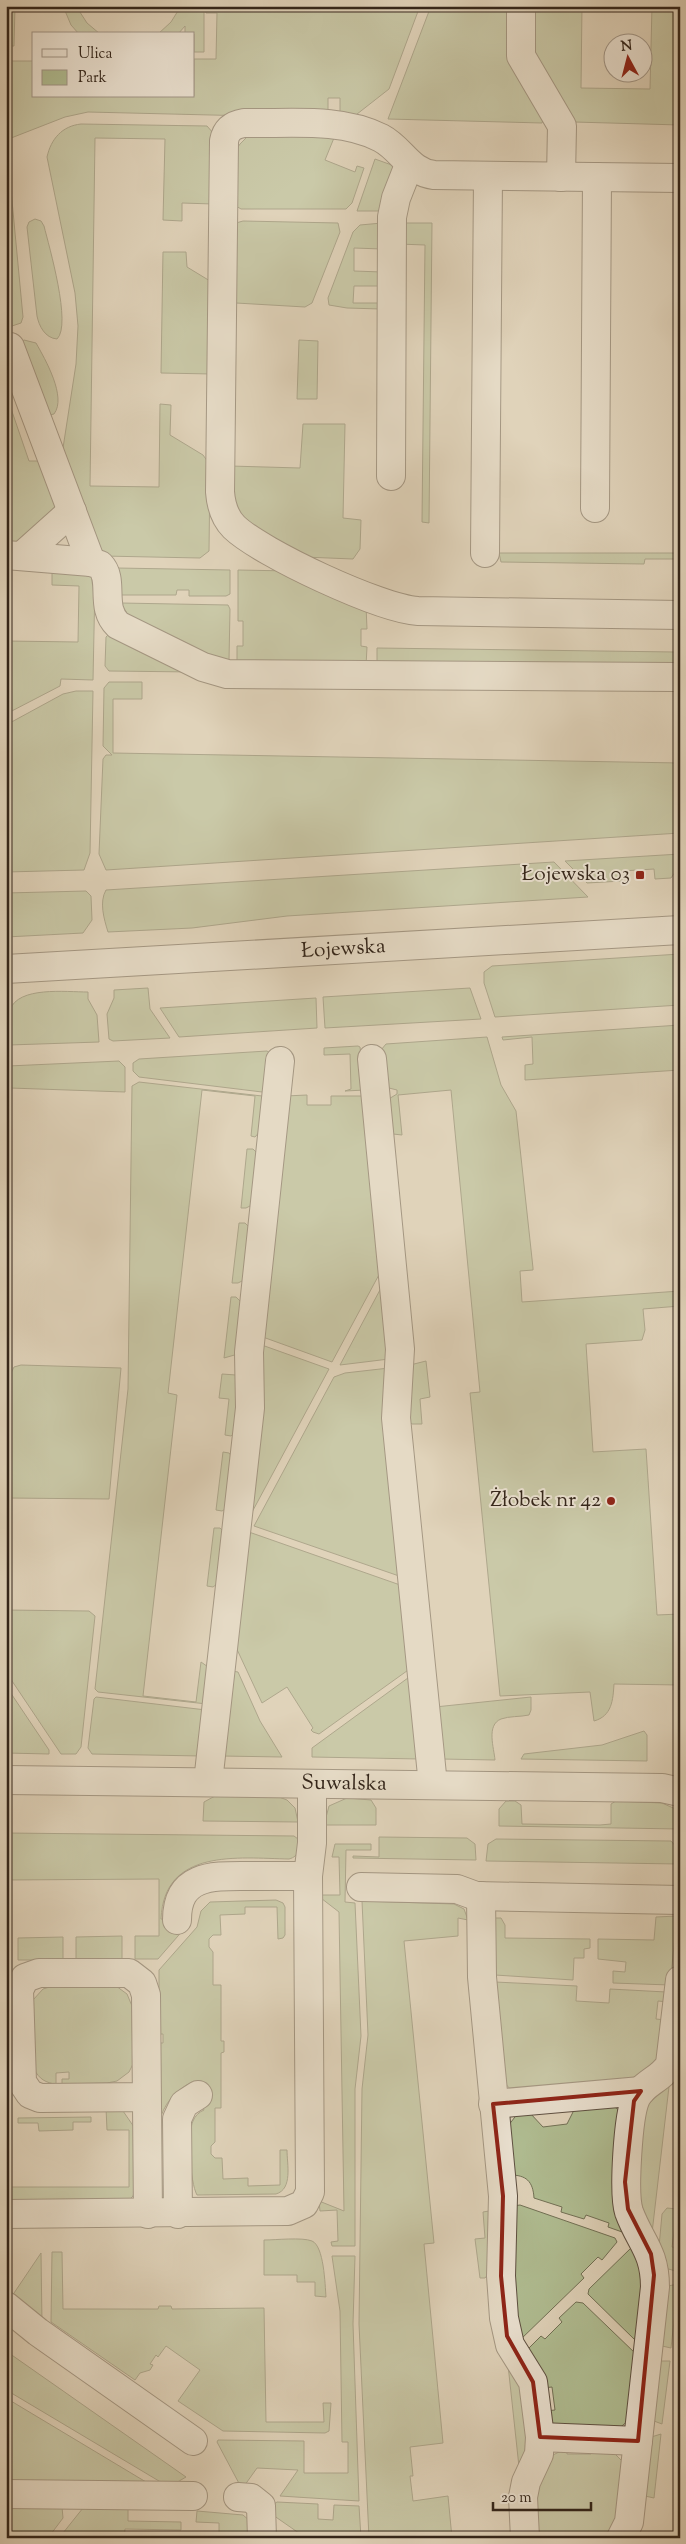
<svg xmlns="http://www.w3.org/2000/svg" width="686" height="2544" viewBox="0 0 686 2544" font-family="'Sorts Mill Goudy',serif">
	<rect width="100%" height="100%" fill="#e0d3ba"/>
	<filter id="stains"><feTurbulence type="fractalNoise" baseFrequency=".004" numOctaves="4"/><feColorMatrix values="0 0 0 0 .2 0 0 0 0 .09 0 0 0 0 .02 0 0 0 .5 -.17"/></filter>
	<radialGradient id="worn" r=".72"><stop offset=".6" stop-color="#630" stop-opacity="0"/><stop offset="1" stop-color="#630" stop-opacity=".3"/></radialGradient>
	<g fill="#b0bd92" stroke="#727156">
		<path d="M6,6H15L14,46H6Z"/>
		<path d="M63,6H76L87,23L100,34H79L71,25Z"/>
		<path d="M181,6H204V52H194V34H185V26L178,34H158L171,22Z"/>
		<path d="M206,6H420L389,89L352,118H340V98H328V114L334,118L88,112L65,117L6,140V61H34V96H194V59H216L217,13H206Z"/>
		<path d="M431,6H509L544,116L542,123L388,119Z"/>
		<path d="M531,6H582L581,88L650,89L652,6H680V125L574,122L530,56Z"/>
		<path d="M81,124L207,126L214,134L213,204L182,203V221L163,220L165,139L95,138L90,486L159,487L160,404L171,405L170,435L203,455L208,462L210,469L209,551L200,558L103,556L63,448L76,364L78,326L75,293L47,157C51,139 62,126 81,124Z"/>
		<path d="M336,133L325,160L355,172L357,166L364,168L352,203L346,209H241L236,206V150L240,144L250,134Z"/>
		<path d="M375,159L400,168L384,211H357Z"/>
		<path d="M6,161L9,169L23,317L21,323L12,326L8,324L6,319Z"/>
		<path d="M35,219L41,221L44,226C49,246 72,325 57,339C45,338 39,326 37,316L27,227L29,222Z"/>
		<path d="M243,221L338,223L340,232L312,303L305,307L236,303V223Z"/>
		<path d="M382,223V249L354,248V271L382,272V286H354L353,303H381V309L347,308L329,305L328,298L353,232L360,225Z"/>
		<path d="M398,223H432L429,523L422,522L425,245L398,244Z"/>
		<path d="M676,229H680V407H677Z"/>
		<path d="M163,252H186L187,267L210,281L208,356L212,374L161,373Z"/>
		<path d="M24,340L36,343C45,359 67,397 54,414L49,415L21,342Z"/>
		<path d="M299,340L318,341L317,399H297Z"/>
		<path d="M6,394L29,461H44L58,508L18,547L6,549Z"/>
		<path d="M303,424H345L343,518L361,520L360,549L353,559L304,557L293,553L233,511L230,466L300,468Z"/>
		<path d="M499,553H680V559H645L644,564L501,562Z"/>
		<path d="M52,568L92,573L95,582L93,680L61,679L60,686L6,714V641L78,642L79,586L52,585Z"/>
		<path d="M117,568L230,570V594L226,596H189V590H177L176,595H119Z"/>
		<path d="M238,570L290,571L366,606L367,629H361V646L367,647L366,666L237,661V646H243V621H238Z"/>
		<path d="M121,603L228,605L230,609L229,660L226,664L132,622Z"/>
		<path d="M109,634L193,672L109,671L105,666L106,637Z"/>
		<path d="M377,648L675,652V670L377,666Z"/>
		<path d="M109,682H142V699H113V753L680,763V833L106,870L99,854L103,759L106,755H112L103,746L104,688Z"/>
		<path d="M76,691H93L90,853L84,870L6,872V725L63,694Z"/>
		<path d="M680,854V865L671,878L655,879L654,869L622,871V881L587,883L565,861Z"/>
		<path d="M554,862L588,897L287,916L192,928L108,932C104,919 99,902 106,890Z"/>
		<path d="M86,891L91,896L92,920L83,933L6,937V893Z"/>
		<path d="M680,954V1005L495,1017L484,983V972L492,966Z"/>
		<path d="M148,988L150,1009L170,1038L113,1041L109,1039L107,1014L114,998V990Z"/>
		<path d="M470,988L481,1019L325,1028L323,997Z"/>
		<path d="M88,992V999L97,1015L99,1042L9,1045C9,1034 7,1021 10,1010C18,986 66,992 88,992Z"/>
		<path d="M316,998L317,1028L179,1037L160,1008Z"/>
		<path d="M680,1025V1070L525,1080V1065L533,1064L532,1037L503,1040L502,1037Z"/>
		<path d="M487,1037L501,1085L516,1111L533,1268V1270L520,1271L522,1302L680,1291V1306L643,1309L645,1330L642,1340L586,1344L593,1452L646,1449L657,1615L680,1614V1685L614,1684C613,1700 612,1716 594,1721L590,1692L500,1696L470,1393L480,1392L451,1090L398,1095L402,1135L393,1134L387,1100L397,1094V1090L389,1088L386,1084L381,1050L386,1044Z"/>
		<path d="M358,1046L360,1047L365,1090L345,1091L351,1089L350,1054L324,1055V1048Z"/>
		<path d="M267,1051L270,1053L266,1086L262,1092L139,1077L133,1071V1063L139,1059Z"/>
		<path d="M119,1061L125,1067V1092L10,1088L8,1113V1066Z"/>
		<path d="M139,1082L262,1096L264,1098L262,1129L255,1137L251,1136L255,1096L202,1090L168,1393L177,1395L143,1696L196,1702L201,1662L211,1669L207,1704L98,1692L95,1689L128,1389L132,1086Z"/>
		<path d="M307,1095V1105H331V1096H365L381,1271L332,1362L260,1336L285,1096Z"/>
		<path d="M247,1149H253L259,1155L254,1204L246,1208H241Z"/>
		<path d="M239,1223H245L251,1229L246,1279L238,1283H232Z"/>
		<path d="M381,1288L389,1359L340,1365Z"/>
		<path d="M231,1297H236L243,1304L238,1354L224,1358Z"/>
		<path d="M259,1344L329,1369L251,1514Z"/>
		<path d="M426,1361L430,1397L420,1399L422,1424H412L407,1420L410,1365Z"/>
		<path d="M21,1365L121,1368L109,1499L8,1498L11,1373L14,1367Z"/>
		<path d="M389,1368L402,1577L254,1526L334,1377L345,1373Z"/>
		<path d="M222,1374L236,1375L241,1400L237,1431L231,1436L225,1435L229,1399L219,1398Z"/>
		<path d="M223,1452L229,1453L234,1459L229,1507L222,1511L216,1510Z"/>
		<path d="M214,1528H220L226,1534L221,1581L213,1587L207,1586Z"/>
		<path d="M246,1531L403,1586L411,1668L319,1734L313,1732L311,1730L313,1728L287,1687L262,1703L234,1643Z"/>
		<path d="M6,1610L89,1611L95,1616L81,1747L76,1754H61L6,1672Z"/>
		<path d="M232,1671L238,1672L260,1721L282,1757L221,1756Z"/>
		<path d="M412,1675L420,1759L312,1757V1748Z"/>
		<path d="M6,1686L49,1750V1754L6,1753Z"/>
		<path d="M96,1697L206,1710L201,1756L92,1754L88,1748L94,1699Z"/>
		<path d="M531,1697V1710L529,1715C520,1717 509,1716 501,1719C486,1725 494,1748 495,1760L441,1759L435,1707Z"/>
		<path d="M644,1731L647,1735V1761L521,1759L524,1754L602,1745Z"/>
		<path d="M215,1796L279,1797L287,1800L295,1808L298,1822L203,1821L204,1802Z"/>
		<path d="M347,1798L371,1800L376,1808V1825H324L329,1806Z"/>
		<path d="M506,1801H515L521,1805L522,1824L600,1825L611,1824V1804L616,1801L662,1803L680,1811V1829L499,1826V1809Z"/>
		<path d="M6,1833L294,1836L298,1839C298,1849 300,1856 289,1859C238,1858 164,1848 161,1919L191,1921L158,1959H135V1936H159V1879L6,1880Z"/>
		<path d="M379,1837L467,1838L475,1844L476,1860L353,1858V1856L379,1857Z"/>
		<path d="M496,1839L671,1841L679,1850V1864L486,1861L488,1844Z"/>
		<path d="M335,1844H371V1850H346L345,1902L355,1903L361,2036L355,2089V2246H332L331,2242L338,2241L337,2210L320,2211L319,2201L344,2211L339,1912L317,1895H340L339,1857H332Z"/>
		<path d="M276,1900L283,1903L285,1907V1935L283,1938L278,1939L277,1907H245V1914L220,1915L221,1935H213L209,1939V1947L213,1952V1985H221V2041H224V2052L221,2053V2108H215V2142L211,2146V2154L215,2158H222L223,2179L248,2178V2186L280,2185V2150H287C287,2164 293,2189 276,2194L197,2195C190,2182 187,2134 193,2121C195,2116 199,2112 204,2110L192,2082C175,2090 163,2105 159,2123V2043H163V2034H159V1970L197,1927L201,1911L210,1902Z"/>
		<path d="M362,1901L454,1904L464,1909L468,1920L458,1918V1936L404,1941L434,2243L424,2244L443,2443L410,2447L413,2476H410L413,2501L448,2496L452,2538H369L359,2324L362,2089L368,2035Z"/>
		<path d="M677,1916L670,1985L613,1983V1971L625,1972L626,1962L598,1959V1939L654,1940L656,1917Z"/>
		<path d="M495,1918H501L505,1925V1938L590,1939V1948L584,1949V1958H574L573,1980L495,1975Z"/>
		<path d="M122,1936V1960H76V1937Z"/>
		<path d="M63,1937V1960H18V1938Z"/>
		<path d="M495,1982L577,1986L576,2001L609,2003L610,1989L666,1992L668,2002L658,2001L656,2019L666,2020L661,2060L647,2078L510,2089L505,2083Z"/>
		<path d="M53,1986H116L127,1994L132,2006L133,2064L129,2072L117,2081L107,2083L62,2084V2079H69V2072L56,2073V2084C46,2083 39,2079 34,2069L33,2000L43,1989Z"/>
		<path d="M670,2078L652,2233L638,2208L643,2108Z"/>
		<path d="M610,2104L619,2110L625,2233L608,2227L609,2223L586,2215L584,2219L561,2212L562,2207L534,2198C533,2181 526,2175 510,2175L508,2126L518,2113H530L543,2127L567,2124L575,2108Z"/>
		<path d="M106,2108L123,2111L134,2127L135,2189L133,2196L129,2200L6,2202V2187H129V2130H107Z"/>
		<path d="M91,2117V2122H73V2130L39,2131L38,2123H18V2118Z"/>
		<path d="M520,2205L615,2238L617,2242L602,2260L598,2257L581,2274L584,2278L519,2341L515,2332L513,2206Z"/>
		<path d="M667,2208L677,2209L672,2247L680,2248L679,2272L665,2268L659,2247L662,2214Z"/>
		<path d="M489,2211V2273L485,2278H480L475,2239L485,2238L483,2212Z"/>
		<path d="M264,2240C276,2240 302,2237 312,2241C324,2246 325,2284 326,2297L315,2296V2282H297V2275H264Z"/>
		<path d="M631,2248L645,2263L635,2340L588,2294L589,2289Z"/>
		<path d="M52,2252H62L63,2309H158L159,2306H171L172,2309L264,2308L266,2422H324L323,2403H331L329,2431L325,2433L223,2431L178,2401L200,2370L166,2346L158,2357L156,2355L150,2364L153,2365L150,2370L140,2373L135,2380L51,2322Z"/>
		<path d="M41,2253L42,2324L12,2296Z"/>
		<path d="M332,2256H355L353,2324L359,2501L280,2496L298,2470L257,2468L242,2489L217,2442L218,2440L304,2441V2473H348V2442H342L340,2311Z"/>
		<path d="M678,2284L671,2348L662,2346L668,2286Z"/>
		<path d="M576,2302L583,2303L636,2354L629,2420L617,2430L551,2424L545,2411L555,2410L552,2387L543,2388L527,2350L541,2336L545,2339L562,2322L559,2318Z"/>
		<path d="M6,2351L186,2477L169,2487L13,2394L6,2389Z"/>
		<path d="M659,2361H670L662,2424L654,2421Z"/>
		<path d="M508,2365L517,2371L533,2450L520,2476Z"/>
		<path d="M6,2398L156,2488L6,2485Z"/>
		<path d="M661,2434L654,2498L645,2496L648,2438Z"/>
		<path d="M567,2448V2454H591V2449L612,2451L624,2463C622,2485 627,2524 605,2535L544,2534L537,2531L532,2492L551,2456Z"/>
		<path d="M6,2501L62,2507L63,2518L48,2538H6Z"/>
		<path d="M277,2502L318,2504V2519L333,2520L334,2505L359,2506L361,2538H306L270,2513L274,2504Z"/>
		<path d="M128,2503V2521L181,2522V2530L125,2529L124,2538H59L83,2508Z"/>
		<path d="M197,2511L243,2515L250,2521L255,2538H219V2523L196,2522Z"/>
	</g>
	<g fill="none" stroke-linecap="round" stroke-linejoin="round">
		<g stroke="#5e5042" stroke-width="30">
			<g id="street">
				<path d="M521,6V56L562,126L561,177"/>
				<path d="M680,178L434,175C409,172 402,149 381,138C341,117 288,124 244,123C232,125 226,130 224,141L220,492C221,505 225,518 234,527C261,553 381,609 418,611L680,615"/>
				<path d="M10,347L91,562"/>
				<path d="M391,476L392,217L396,198L409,165"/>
				<path d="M595,508L597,177"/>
				<path d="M485,553L488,176"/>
				<path d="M6,555L91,562L100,565C115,580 99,607 118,625L203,667L227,674L676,677"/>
				<path d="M23,555L72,511"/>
				<path id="s1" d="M6,969L680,930"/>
				<path d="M372,1059L400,1349L396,1418L433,1785"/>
				<path id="s2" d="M6,1780L662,1788L680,1792"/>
				<path d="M208,1782L250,1408L249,1352L280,1061"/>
				<path d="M361,1887L457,1889L476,1896L680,1900"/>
				<path d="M481,1896L482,1977L503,2196L501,2276L504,2318L510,2345L533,2382L540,2437L539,2454L526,2482L523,2497L525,2538"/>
				<path d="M177,1920C177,1873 215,1876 250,1876C270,1876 289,1876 308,1876"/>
				<path d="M147,2097L40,2098L30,2094L22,2082L19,1990L25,1978L39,1973H129L142,1983L146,1995C146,2068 147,2141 148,2214"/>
				<path d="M493,2104L641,2091"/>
				<path d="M6,2214L288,2211L304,2204L310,2192L308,1876L312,1843V1784"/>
				<path d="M178,2214L177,2119L184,2104L198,2095"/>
				<path d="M6,2306L38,2332L193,2441"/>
				<path d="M540,2437L638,2441"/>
				<path d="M6,2494L193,2496"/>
				<path d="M238,2497L251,2498L261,2506L262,2538"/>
				<path d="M621,2538L629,2522L655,2287C655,2251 640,2242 629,2212C623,2194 628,2115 636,2098C643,2083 662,2079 670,2064L680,1980"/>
			</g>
		</g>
		<use href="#street" stroke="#ebe2d2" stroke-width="28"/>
	</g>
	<path d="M0 0H686V2544H0ZM641,2091L634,2101L625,2182L628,2209L651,2254L654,2275L638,2441L540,2437L533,2382L507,2336L501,2276L503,2196L493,2104Z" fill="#e0d3ba" fill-opacity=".55" fill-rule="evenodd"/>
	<path fill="none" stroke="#8f2418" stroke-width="4" stroke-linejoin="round" d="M641,2091L634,2101L625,2182L628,2209L651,2254L654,2275L638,2441L540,2437L533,2382L507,2336L501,2276L503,2196L493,2104Z"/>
	<g fill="#8f2418" stroke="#ebe2d2" stroke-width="2">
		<rect x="635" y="870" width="10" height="10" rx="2.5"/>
		<circle cx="611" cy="1501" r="5"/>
	</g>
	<g text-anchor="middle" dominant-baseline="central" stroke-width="4" stroke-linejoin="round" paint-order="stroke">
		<g font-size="21" fill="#33251a" stroke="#ebe2d2" text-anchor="end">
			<text x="630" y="875">Łojewska 03</text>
			<text x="601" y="1501">Żłobek nr 42</text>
		</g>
		<g font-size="21" fill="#33251a" stroke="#ebe2d2">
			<text stroke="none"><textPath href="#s1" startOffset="338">Łojewska</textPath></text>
			<text stroke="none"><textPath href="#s2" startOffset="338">Suwalska</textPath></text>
		</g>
	</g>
	<rect width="686" height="2544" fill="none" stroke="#e0d3ba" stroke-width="25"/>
	<rect x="8" y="8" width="671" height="2529" fill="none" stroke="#33251a" stroke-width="2.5"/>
	<rect x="12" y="12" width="661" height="2519" fill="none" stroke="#33251a"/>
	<rect x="32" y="32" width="162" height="65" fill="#ebe2d2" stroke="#a19688"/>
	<rect x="42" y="49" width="25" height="8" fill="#ebe2d2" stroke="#a19688"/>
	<text x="78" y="58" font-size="15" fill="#33251a">Ulica</text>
	<rect x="42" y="70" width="25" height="15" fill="#b0bd92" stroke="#a19688"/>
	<text x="78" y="82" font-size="15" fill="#33251a">Park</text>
	<g transform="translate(628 58) rotate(353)"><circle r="24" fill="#ebe2d2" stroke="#a19688"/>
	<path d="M0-4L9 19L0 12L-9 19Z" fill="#8f2418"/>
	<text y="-8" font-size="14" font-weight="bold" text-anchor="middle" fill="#33251a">N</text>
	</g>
	<path d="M493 2502v8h98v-8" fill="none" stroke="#33251a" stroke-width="2.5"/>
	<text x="501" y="2502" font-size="15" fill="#33251a" stroke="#ebe2d2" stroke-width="4" paint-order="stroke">20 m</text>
	<rect width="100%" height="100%" filter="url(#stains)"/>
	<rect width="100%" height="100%" fill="url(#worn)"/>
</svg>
